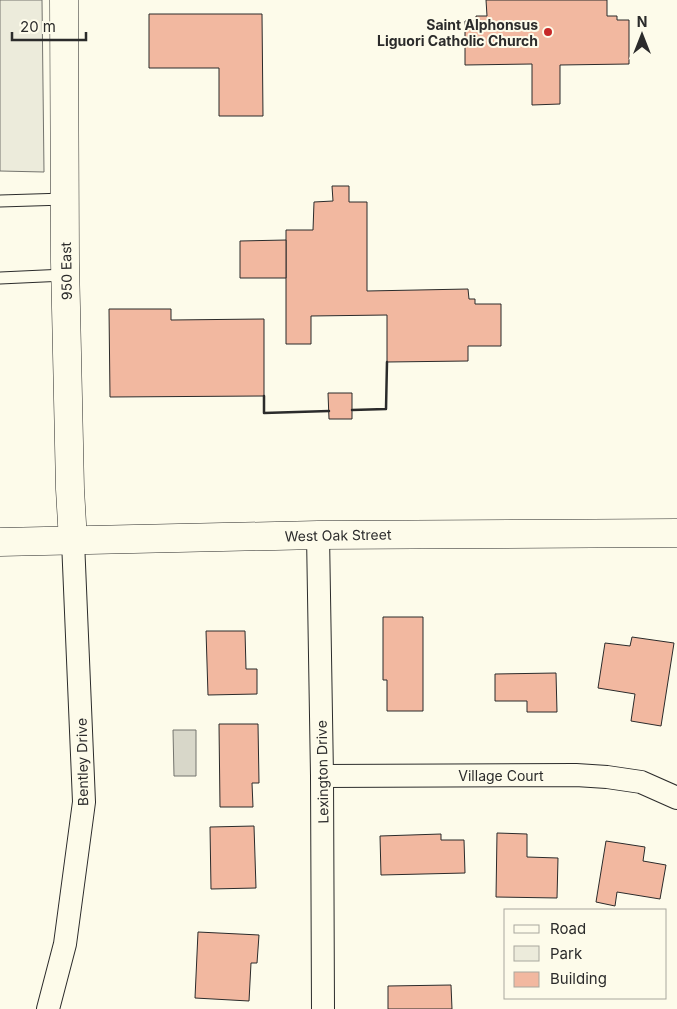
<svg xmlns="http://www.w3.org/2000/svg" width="677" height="1009" viewBox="0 0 677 1009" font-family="Inter,sans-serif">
	<rect width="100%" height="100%" fill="#fdfbea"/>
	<path fill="#ecebdb" stroke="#74746e" d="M0,0H42L44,172L0,171Z"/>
	<path fill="#d8d7c9" stroke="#74746e" d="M173,730H196V776H174Z"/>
	<g fill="#f2b8a0" stroke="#2b2b2b">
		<path d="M486,0H607V16H617V20H629V64L560,65V104L532,105V64L465,65V21H476V16H487Z"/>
		<path d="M149,14H262L263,116H219V68H149Z"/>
		<path d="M332,186H349V202H367V291L468,289L469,299H475V304H501V346H468V361L387,362V315L311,316V344H286V230H313L314,202L333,201Z"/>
		<path d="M286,240V278H240V241Z"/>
		<path d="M109,309H171V320L264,319V396L110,397Z"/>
		<path d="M328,393H352V419H329Z"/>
		<path d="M383,617H423V711H387V680H383Z"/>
		<path d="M206,631H245L246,669H257V694L208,695Z"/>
		<path d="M632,637L674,643L661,726L631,721L635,694L598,688L605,643L630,646Z"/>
		<path d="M556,673L557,712H527V701H495V674Z"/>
		<path d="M219,724H258L259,783H252L253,807H220Z"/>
		<path d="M254,826L256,888L211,889L210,827Z"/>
		<path d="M497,833L527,834V857L558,858L557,898L496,897Z"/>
		<path d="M441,834V840H464L465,873L381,875L380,836Z"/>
		<path d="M606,841L645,847L643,861L666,865L660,899L617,892L615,906L596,902Z"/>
		<path d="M198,932L259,935L257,963H251L249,1001L195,998Z"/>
		<path d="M451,985L452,1009H388V986Z"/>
	</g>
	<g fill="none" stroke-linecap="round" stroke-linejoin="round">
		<g stroke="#2b2b2b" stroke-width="13">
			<g id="lane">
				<path d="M0,201L65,199"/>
				<path d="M0,278L65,275"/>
			</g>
		</g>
		<g stroke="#2b2b2b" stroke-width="24">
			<g id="street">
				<path d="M318,535L322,776L323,1009"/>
				<path d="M322,776L576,775L607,777L641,782L677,798"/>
				<path d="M48,1009L65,944L84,802L73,541"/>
			</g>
		</g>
		<g stroke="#2b2b2b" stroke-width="29">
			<g id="secondary">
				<path d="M64,0L65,262L70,489L73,541"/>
				<path d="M0,542L318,535L677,533"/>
			</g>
		</g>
		<use href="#lane" stroke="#fdfbea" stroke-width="11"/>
		<use href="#street" stroke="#fdfbea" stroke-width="22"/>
		<use href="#secondary" stroke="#fdfbea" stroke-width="28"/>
		<g stroke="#2b2b2b" stroke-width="2.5">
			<path d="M264,396V413L329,411"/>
			<path d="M352,410L386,409L387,362"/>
		</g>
	</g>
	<circle fill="#c62828" stroke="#fdfbea" stroke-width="2" cx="548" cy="32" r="5"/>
	<g text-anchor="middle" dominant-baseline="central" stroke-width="4" stroke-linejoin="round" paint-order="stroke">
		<g font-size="14" font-weight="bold" fill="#2b2b2b" stroke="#fdfbea" text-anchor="end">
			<text x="538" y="24">Saint Alphonsus<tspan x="538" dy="16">Liguori Catholic Church</tspan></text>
		</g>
		<g font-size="14" fill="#2b2b2b" stroke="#fdfbea">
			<text transform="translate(66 271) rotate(-91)">950 East</text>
			<text transform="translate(338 535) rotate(-1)">West Oak Street</text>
			<text transform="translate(82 762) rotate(-91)">Bentley Drive</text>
			<text transform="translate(322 772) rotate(-91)">Lexington Drive</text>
			<text x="501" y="775">Village Court</text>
		</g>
	</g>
	<rect x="504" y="909" width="162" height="90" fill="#fdfbea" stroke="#a9a89e"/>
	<rect x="514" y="925" width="25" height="8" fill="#fdfbea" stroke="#a9a89e"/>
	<text x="550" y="934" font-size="15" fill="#2b2b2b">Road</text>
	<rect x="514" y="946" width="25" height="15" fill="#ecebdb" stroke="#a9a89e"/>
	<text x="550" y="959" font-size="15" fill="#2b2b2b">Park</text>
	<rect x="514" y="972" width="25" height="15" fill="#f2b8a0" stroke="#a9a89e"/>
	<text x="550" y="984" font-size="15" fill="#2b2b2b">Building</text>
	<g transform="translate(642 35)" stroke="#fdfbea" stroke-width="4" paint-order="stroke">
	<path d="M0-4L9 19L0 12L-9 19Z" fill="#2b2b2b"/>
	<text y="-8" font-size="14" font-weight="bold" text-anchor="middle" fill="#2b2b2b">N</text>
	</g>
	<path d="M12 32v8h74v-8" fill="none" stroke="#2b2b2b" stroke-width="2.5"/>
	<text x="20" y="32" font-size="15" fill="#2b2b2b" stroke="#fdfbea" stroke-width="4" paint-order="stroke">20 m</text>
</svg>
